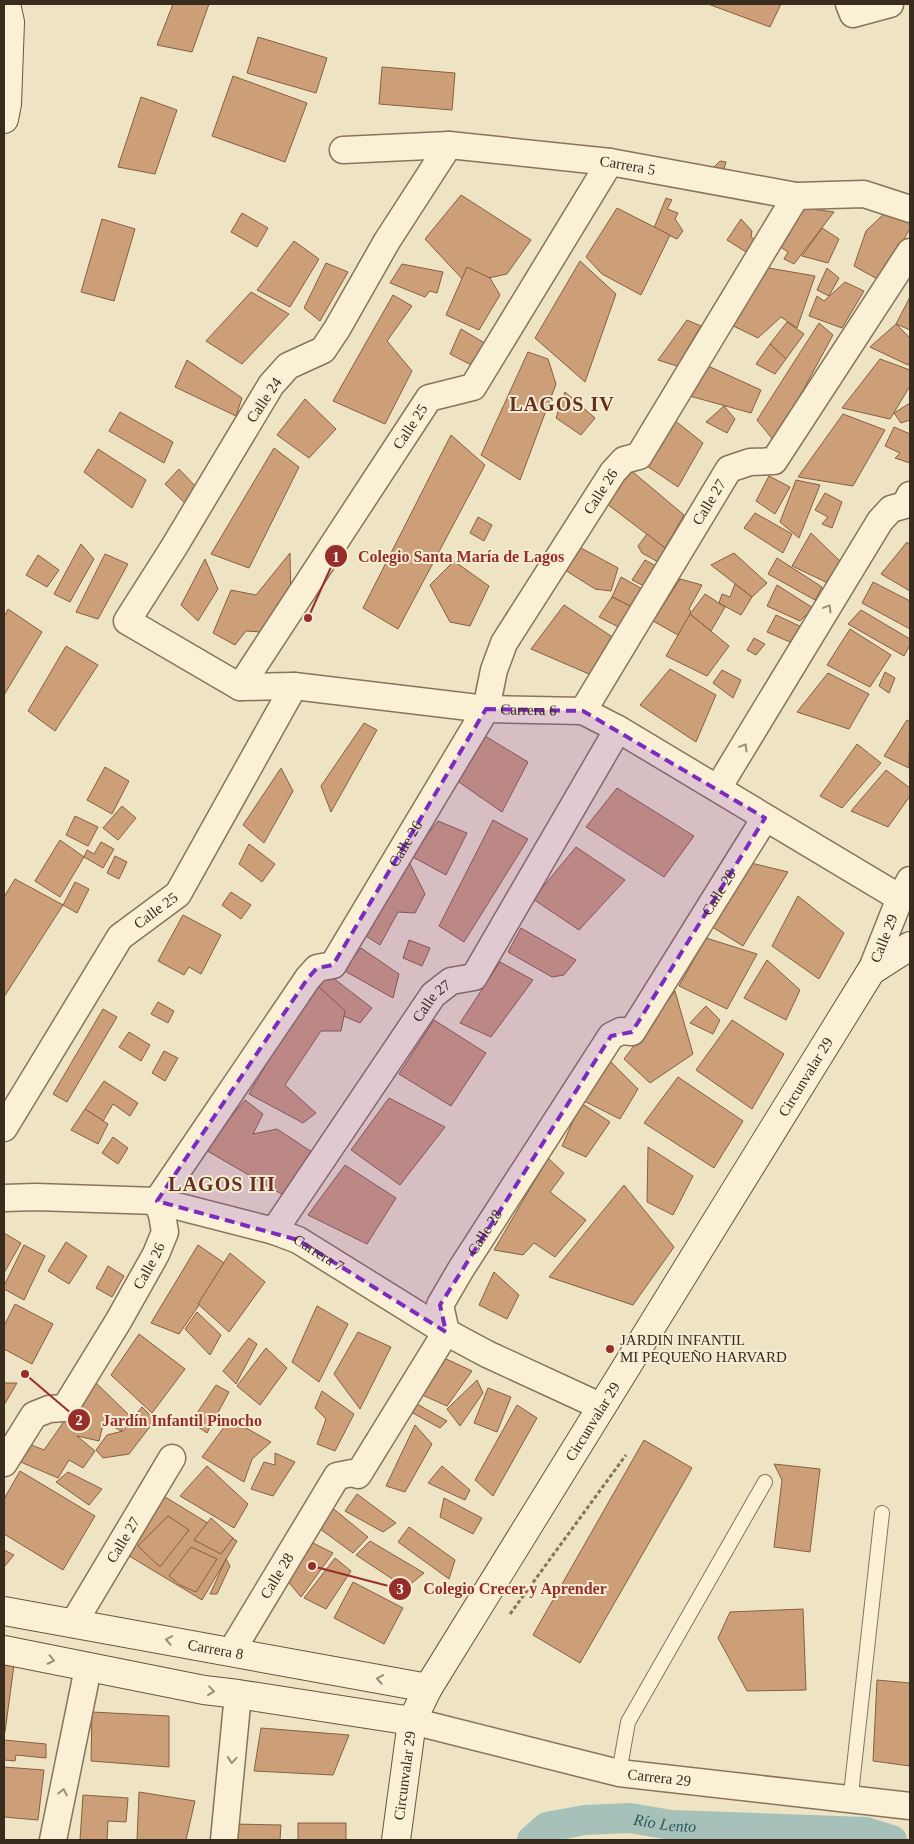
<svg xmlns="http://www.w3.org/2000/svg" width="914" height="1844" viewBox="0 0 914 1844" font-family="Georgia,serif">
	<rect width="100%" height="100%" fill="#eee3c3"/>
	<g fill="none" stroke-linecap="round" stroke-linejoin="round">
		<path stroke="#a5c1ba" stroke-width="30" id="s1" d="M532,1840L547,1827L585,1820L630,1818L671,1825L866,1832L892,1840"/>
	</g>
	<g fill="#cc9f79" stroke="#875f40">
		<path d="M173,4H209L192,52L157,45Z"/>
		<path d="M708,4H781L770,27Z"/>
		<path d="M258,37L327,58L316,93L247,73Z"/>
		<path d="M382,67L455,73L452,110L379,104Z"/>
		<path d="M233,76L307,103L285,162L212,136Z"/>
		<path d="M141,97L177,110L155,174L118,167Z"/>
		<path d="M720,161L726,162L723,172L713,168Z"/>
		<path d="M461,195L531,240L507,274L466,283L425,239Z"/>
		<path d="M666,198L672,200L667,209L678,213L675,219L683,231L677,239L654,228Z"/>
		<path d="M796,207L834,212L794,264L784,259L788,252L776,244Z"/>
		<path d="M617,208L670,235L641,295L602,274L586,257Z"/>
		<path d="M889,209L910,219V229L879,280L854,266L866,231Z"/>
		<path d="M242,213L268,228L257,247L231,232Z"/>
		<path d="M102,219L135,229L114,301L81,292Z"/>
		<path d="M741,219L752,231L751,237L761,244L754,257L727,240Z"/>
		<path d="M822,228L839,239L828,263L802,256Z"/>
		<path d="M294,241L319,259L290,307L257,290Z"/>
		<path d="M580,261L616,294L585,382L535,338Z"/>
		<path d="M326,263L348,272L320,321L304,308Z"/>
		<path d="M402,264L443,272L437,293L430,291L425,297L390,283Z"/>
		<path d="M757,266L815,276L797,328L781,317L758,338L717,318Z"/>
		<path d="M467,267L490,278L500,295L479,330L446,315Z"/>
		<path d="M827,268L839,278L829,296L817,290Z"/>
		<path d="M845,282L864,291L842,328L809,316L817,296L824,301Z"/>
		<path d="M251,292L289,314L242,364L206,341Z"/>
		<path d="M393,295L412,306L387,341L412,371L385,424L333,401Z"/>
		<path d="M910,297V330L896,324Z"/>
		<path d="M687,320L701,326L689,346L694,351L683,368L658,360Z"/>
		<path d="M787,322L804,334L786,359L770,344Z"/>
		<path d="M819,323L833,335L775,442L757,420Z"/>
		<path d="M896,324L910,338V361L908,365L870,347Z"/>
		<path d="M461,329L493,348L481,370L450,354Z"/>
		<path d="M770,344L786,359L775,374L756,364Z"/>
		<path d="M528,352L548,359L556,384L520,480L481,455Z"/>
		<path d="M880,359L910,370V386L890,419L842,408Z"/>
		<path d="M187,360L242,398L236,416L175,387Z"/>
		<path d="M697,361L761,390L751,413L686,395Z"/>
		<path d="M565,392L595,418L581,435L556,418Z"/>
		<path d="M305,399L336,429L309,458L277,435Z"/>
		<path d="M910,403V420L901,423L894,413Z"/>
		<path d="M724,406L735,419L727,433L706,422Z"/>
		<path d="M663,411L703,443L678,487L641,462Z"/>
		<path d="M120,412L173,442L164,463L109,431Z"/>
		<path d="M843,414L885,430L853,486L798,477Z"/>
		<path d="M894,427L910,434V463L895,458L900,453L885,446Z"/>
		<path d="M451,435L485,465L398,629L363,608Z"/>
		<path d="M274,448L299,467L249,568L211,554Z"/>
		<path d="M98,449L146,480L132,508L84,472Z"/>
		<path d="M627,467L684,515L665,548L607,504Z"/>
		<path d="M179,469L199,490L189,507L165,484Z"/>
		<path d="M769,476L790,487L775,514L756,501Z"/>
		<path d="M796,480L820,485L799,538L780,522Z"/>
		<path d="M825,493L842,502L832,528L822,524L828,517L815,510Z"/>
		<path d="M755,513L792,534L783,553L744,528Z"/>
		<path d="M478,517L492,525L484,541L470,533Z"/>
		<path d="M811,533L840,561L830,584L792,566Z"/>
		<path d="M647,534L674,555L669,568L642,553L638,546Z"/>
		<path d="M570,542L618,568L611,591L595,589L557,565Z"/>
		<path d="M907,542L910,545V591L881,574Z"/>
		<path d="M81,544L94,559L70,602L54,594Z"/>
		<path d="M290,553L291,608L276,633L246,631L235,645L213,633L231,590L256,595Z"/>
		<path d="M734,553L767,583L752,597L711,565Z"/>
		<path d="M105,554L128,564L98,619L76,612Z"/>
		<path d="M38,555L59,570L47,587L26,575Z"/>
		<path d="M777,558L822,587L815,600L768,574Z"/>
		<path d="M205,559L218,589L198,621L181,605Z"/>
		<path d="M645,560L665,571L654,591L632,580Z"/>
		<path d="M454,561L489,586L470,626L450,622L430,585Z"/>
		<path d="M621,577L651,594L640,611L612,597Z"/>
		<path d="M680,579L702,585L689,609L694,617L678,635L653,621Z"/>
		<path d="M873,582L910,601V629L862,603Z"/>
		<path d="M735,584L752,597L741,615L719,603L722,594L730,597Z"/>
		<path d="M777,585L813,608L800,621L767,606Z"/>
		<path d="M705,594L725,607L711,631L690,614Z"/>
		<path d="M612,597L640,611L628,632L599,617Z"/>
		<path d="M564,605L617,640L596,677L531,649Z"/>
		<path d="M8,609L42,632L4,695V617Z"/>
		<path d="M861,610L910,639V645L904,656L848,624Z"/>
		<path d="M690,614L729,646L707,676L666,656Z"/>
		<path d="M776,615L806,629L799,646L767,632Z"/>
		<path d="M850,629L891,655L870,687L827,665Z"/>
		<path d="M754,638L765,644L756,655L747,650Z"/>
		<path d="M66,646L98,665L55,731L28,711Z"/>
		<path d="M670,669L716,695L696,742L640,705Z"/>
		<path d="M722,670L741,680L733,698L713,683Z"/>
		<path d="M885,672L895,678L889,693L879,686Z"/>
		<path d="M828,673L869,694L849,729L797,712Z"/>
		<path d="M907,720L910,722L909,768L884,756Z"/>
		<path d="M364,723L377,730L331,812L321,786Z"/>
		<path d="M480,733L528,762L502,812L453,778Z"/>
		<path d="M857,744L881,763L842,808L820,796Z"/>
		<path d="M105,767L129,781L112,814L87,800Z"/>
		<path d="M281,768L293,791L264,843L243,825Z"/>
		<path d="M886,770L910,788V796L888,827L851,811Z"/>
		<path d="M617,788L694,836L664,877L586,827Z"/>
		<path d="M122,806L136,818L118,840L103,828Z"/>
		<path d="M75,816L98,827L88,846L66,835Z"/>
		<path d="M493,820L528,839L464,942L439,926Z"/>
		<path d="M438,821L467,833L446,875L411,856Z"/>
		<path d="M60,840L84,857L60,897L35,881Z"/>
		<path d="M101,842L114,849L103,868L84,857L87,850L94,854Z"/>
		<path d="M249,844L275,864L262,882L239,864Z"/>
		<path d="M576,847L625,880L579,930L533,899Z"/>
		<path d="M115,856L127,862L119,879L107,873Z"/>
		<path d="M408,860L425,894L415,913L398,912L380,945L358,931Z"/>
		<path d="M743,861L788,872L743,946L709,925Z"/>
		<path d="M15,879L63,905L4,997V897Z"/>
		<path d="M75,882L89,889L77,913L63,905Z"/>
		<path d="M231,892L251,905L241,919L222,905Z"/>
		<path d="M798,896L844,933L819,979L772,946Z"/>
		<path d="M183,915L221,935L201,974L189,967L184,975L158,961Z"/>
		<path d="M521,928L576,960L564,975L552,977L508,952Z"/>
		<path d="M706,938L757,954L727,1009L679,986Z"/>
		<path d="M409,940L430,948L422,966L403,958Z"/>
		<path d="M361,948L399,974L393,998L343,970Z"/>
		<path d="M767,960L800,990L786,1020L744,998Z"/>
		<path d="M500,962L533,980L491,1037L460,1023Z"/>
		<path d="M328,974L372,1008L360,1023L334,1012L316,990Z"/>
		<path d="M314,982L345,1011L341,1031H321L285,1085L316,1113L303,1123L249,1094Z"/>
		<path d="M675,991L693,1054L650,1083L624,1059Z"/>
		<path d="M158,1002L174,1011L168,1023L151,1014Z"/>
		<path d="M706,1006L720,1020L713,1034L690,1023Z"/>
		<path d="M103,1009L117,1017L67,1102L53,1094Z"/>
		<path d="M434,1020L486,1053L451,1106L399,1074Z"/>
		<path d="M732,1020L784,1054L752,1109L696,1070Z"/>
		<path d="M129,1032L150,1045L141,1061L119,1047Z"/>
		<path d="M164,1051L178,1058L165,1081L152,1073Z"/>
		<path d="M610,1061L638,1089L620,1119L584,1101Z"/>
		<path d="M678,1077L743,1121L714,1168L644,1123Z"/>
		<path d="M104,1081L138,1103L130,1116L113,1104L103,1121L85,1109Z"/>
		<path d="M389,1098L445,1127L400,1185L351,1150Z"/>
		<path d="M245,1100L263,1114L253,1134L277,1129L315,1154L290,1199L204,1149Z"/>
		<path d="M581,1103L610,1122L586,1157L562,1146Z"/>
		<path d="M85,1109L108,1124L98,1144L71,1130Z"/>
		<path d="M113,1137L128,1148L118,1164L102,1153Z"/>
		<path d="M648,1147L693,1176L673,1215L647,1202Z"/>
		<path d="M548,1158L564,1173L550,1192L586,1220L555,1257L534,1243L523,1255L494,1250Z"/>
		<path d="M345,1165L396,1198L367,1244L308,1215Z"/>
		<path d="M624,1185L674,1247L633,1305L549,1277Z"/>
		<path d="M4,1233L21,1243L4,1273Z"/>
		<path d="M66,1242L87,1256L69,1284L48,1271Z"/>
		<path d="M24,1245L45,1256L24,1300L4,1289V1286Z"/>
		<path d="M198,1245L227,1265L179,1334L151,1323Z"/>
		<path d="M230,1253L265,1282L229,1332L198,1304Z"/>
		<path d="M108,1266L124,1276L112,1297L96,1288Z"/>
		<path d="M494,1272L519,1295L507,1319L479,1305Z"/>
		<path d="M15,1304L53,1324L32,1364L4,1349V1326Z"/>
		<path d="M317,1306L348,1324L319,1382L292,1362Z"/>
		<path d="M197,1312L221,1335L210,1355L185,1329Z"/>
		<path d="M358,1332L391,1347L360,1409L334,1374Z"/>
		<path d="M139,1334L185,1369L152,1413L111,1375Z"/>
		<path d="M249,1338L257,1344L236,1384L223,1371Z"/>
		<path d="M266,1348L287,1368L260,1405L237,1386Z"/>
		<path d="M442,1357L472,1371L447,1406L420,1394Z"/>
		<path d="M93,1380L130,1416L121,1431L104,1421L99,1441L77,1436L95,1451L83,1468L69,1460L58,1478L16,1460L29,1444L44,1450Z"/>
		<path d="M477,1380L483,1393L460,1426L447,1409Z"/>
		<path d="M4,1383H17L4,1405Z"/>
		<path d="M216,1385L229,1392L207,1433L191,1422Z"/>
		<path d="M488,1388L511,1397L497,1432L474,1423Z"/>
		<path d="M322,1391L354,1414L335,1451L317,1444L326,1419L315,1408Z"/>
		<path d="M417,1404L447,1421L440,1428L411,1412Z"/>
		<path d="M517,1405L537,1418L493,1496L475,1480Z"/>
		<path d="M142,1407L155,1420L129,1454L103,1458L96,1450L107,1435L123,1431Z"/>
		<path d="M230,1419L271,1442L252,1459L244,1482L202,1457Z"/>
		<path d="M415,1425L432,1444L405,1492L386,1486Z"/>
		<path d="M644,1440L692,1468L580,1663L533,1635Z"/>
		<path d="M275,1453L295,1462L273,1496L251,1489L264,1462L275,1465Z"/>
		<path d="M774,1464L820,1469L810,1552L774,1547L782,1480Z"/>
		<path d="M207,1466L248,1504L234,1528L180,1496Z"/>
		<path d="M442,1466L470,1490L465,1500L428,1483Z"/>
		<path d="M20,1471L95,1516L63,1570L4,1534V1499Z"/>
		<path d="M68,1472L102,1489L89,1505L56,1482Z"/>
		<path d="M357,1494L396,1523L383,1532L345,1511Z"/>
		<path d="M162,1495L237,1541L202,1600L126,1554Z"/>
		<path d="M444,1498L482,1518L473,1534L440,1517Z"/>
		<path d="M330,1506L368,1537L353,1553L312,1523Z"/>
		<path d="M168,1516L189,1530L160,1567L138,1546Z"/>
		<path d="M211,1518L233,1538L221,1554L194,1540Z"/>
		<path d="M409,1527L455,1560L449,1579L398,1542Z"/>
		<path d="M309,1541L333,1553L301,1597L286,1579Z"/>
		<path d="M370,1541L424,1573L406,1588L356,1555Z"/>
		<path d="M191,1547L217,1559L196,1592L180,1585L169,1576Z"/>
		<path d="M4,1550L14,1555L4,1567Z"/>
		<path d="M335,1558L351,1571L326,1609L304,1598Z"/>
		<path d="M226,1559L230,1566L217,1594H210Z"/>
		<path d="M353,1582L403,1608L384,1644L334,1618Z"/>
		<path d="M803,1609L806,1690L747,1691L718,1638L730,1612Z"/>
		<path d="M4,1664L14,1665L5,1732H4Z"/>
		<path d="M877,1680L910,1683V1766L873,1761Z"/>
		<path d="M92,1712L169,1716V1767L91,1761Z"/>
		<path d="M261,1728L349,1735L333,1775L254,1771Z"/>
		<path d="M4,1740L46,1744V1758L16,1755L15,1761L4,1760Z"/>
		<path d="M4,1767L44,1770L38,1820L4,1817Z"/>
		<path d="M139,1792L195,1801L186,1840H137Z"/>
		<path d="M83,1795L128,1798L126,1822L108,1821L107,1840H80Z"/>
		<rect x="298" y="1823" width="48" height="17"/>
		<path d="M233,1824L281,1825L280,1840H233Z"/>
	</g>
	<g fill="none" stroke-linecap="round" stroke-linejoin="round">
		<g stroke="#88745a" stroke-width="16">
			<g id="lane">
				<path d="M619,1773L628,1722L765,1482"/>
				<path d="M851,1799L852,1785L882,1513"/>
			</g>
		</g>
		<g stroke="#88745a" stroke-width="29">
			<g id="street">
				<path d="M849,4L853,14L890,4"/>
				<path id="s2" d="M449,145L387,241L337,329L323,350L288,366L271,385L174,547L127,621L240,687L294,686L486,709L583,711L618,729L900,898"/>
				<path id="s3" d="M343,150L449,145L610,162L796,196L864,194L910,209"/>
				<path id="s4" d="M240,687L429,398L473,387L610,162"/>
				<path id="s5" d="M583,711L729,469L750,462L774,461L910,252"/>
				<path d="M718,788L880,521L891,509L905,505L910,495"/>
				<path id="s6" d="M871,971L900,898L910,880"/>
				<path id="s7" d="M4,1128L120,937L178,894L294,686"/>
				<path id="s8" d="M4,1198L36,1197L157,1201L274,1231L298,1240L446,1332L487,1354L602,1407"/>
				<path id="s9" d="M274,1231L433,995L451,981L474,977L618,729"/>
				<path id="s10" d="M4,1463L34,1415L49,1409L65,1408L119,1320L156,1254L165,1232L162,1215L157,1201L308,978L317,968L333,965L486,709L494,670L504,643L613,472L624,460L639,456L796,196"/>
				<path id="s11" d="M73,1624L172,1458"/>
				<path id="s12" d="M231,1652L337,1476L352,1473L358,1475L446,1332L440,1305L461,1269L611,1036L621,1031L632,1032L765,818"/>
				<path id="s13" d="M412,1721L619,1773L910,1806"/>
				<path d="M53,1840L88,1668"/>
				<path d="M224,1840L238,1694"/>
			</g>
		</g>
		<g stroke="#6a553d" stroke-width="30">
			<g id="secondary">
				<path d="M4,119L7,104L10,22L6,4"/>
				<path id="s14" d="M4,1611L428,1688"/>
				<path d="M4,1650L204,1690L238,1694L412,1721"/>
				<path id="s15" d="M396,1840L412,1721L428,1688L871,971L910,946"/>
			</g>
		</g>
		<path stroke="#88745a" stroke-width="3" stroke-dasharray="4 2.5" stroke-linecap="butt" d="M510,1614L626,1455"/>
		<use href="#lane" stroke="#f9f0d6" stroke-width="14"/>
		<use href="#street" stroke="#f9f0d6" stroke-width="26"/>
		<use href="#secondary" stroke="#f9f0d6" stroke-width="28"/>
	</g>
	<defs><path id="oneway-chevron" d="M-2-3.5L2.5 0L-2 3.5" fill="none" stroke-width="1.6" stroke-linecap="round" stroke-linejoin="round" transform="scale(1.25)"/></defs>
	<g stroke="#988e7a">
		<use href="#oneway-chevron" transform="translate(828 608) rotate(-59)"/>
		<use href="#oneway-chevron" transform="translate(744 747) rotate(-59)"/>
		<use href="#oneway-chevron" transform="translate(169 1640) rotate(-170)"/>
		<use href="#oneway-chevron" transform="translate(51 1660) rotate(12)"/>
		<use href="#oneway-chevron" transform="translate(380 1679) rotate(-170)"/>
		<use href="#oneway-chevron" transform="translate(211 1691) rotate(7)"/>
		<use href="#oneway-chevron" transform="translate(232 1760) rotate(95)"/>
		<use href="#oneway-chevron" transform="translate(63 1792) rotate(-78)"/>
	</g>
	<path fill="#7b2cbf" fill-opacity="0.2" stroke="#7b2cbf" stroke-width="4" stroke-dasharray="10 6" stroke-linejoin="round" d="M486,709L583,711L765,818L632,1032L611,1036L440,1305L446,1332L298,1240L157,1201L308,978L317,968L333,965Z"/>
	<circle fill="#972e2a" stroke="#f5edd3" stroke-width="2" cx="610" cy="1349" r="5"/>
	<g text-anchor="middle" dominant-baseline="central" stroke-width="4" stroke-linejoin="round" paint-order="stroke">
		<g font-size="15" fill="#382c1e" stroke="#f5edd3">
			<text stroke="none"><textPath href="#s3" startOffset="286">Carrera 5</textPath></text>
			<text transform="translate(264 400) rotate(-56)">Calle 24</text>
			<text stroke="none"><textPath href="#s4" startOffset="311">Calle 25</textPath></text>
			<text stroke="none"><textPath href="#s10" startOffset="1169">Calle 26</textPath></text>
			<text stroke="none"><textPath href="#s5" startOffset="244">Calle 27</textPath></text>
			<text stroke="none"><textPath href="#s2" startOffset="1002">Carrera 6</textPath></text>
			<text stroke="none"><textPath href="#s10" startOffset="764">Calle 26</textPath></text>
			<text stroke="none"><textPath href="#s12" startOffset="928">Calle 28</textPath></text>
			<text stroke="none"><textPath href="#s7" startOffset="268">Calle 25</textPath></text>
			<text stroke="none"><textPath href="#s6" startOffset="35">Calle 29</textPath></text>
			<text stroke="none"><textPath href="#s9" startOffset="279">Calle 27</textPath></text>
			<text stroke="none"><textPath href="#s15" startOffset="875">Circunvalar 29</textPath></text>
			<text stroke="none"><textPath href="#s12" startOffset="508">Calle 28</textPath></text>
			<text stroke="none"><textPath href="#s8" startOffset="324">Carrera 7</textPath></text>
			<text stroke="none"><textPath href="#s10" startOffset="254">Calle 26</textPath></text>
			<text stroke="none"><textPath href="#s15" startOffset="470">Circunvalar 29</textPath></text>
			<text stroke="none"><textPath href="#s11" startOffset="98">Calle 27</textPath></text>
			<text stroke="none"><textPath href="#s12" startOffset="89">Calle 28</textPath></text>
			<text stroke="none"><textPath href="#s14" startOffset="215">Carrera 8</textPath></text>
			<text stroke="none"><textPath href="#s15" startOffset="65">Circunvalar 29</textPath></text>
			<text stroke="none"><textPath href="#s13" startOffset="254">Carrera 29</textPath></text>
		</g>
		<g font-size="15" fill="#382c1e" stroke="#f5edd3" text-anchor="start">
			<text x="620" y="1340">JARDIN INFANTIL<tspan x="620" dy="17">MI PEQUEÑO HARVARD</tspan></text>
		</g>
		<g font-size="16" font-style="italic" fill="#2d5857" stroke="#f5edd3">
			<text stroke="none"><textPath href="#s1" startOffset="139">Río Lento</textPath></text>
		</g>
		<g font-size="20" font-weight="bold" letter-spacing="1" fill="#652f1d" stroke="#f5edd3">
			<text x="562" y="404">LAGOS IV</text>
			<text x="222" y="1184">LAGOS III</text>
		</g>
	</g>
	<path fill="none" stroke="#972e2a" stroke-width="2" d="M308 618L336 556M25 1374L79 1420M312 1566L400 1589"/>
	<g fill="#972e2a" stroke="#f5edd3" stroke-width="2">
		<circle cx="308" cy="618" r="5"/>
		<circle cx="25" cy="1374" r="5"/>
		<circle cx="312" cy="1566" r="5"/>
		<circle cx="336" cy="556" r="12"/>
		<circle cx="79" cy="1420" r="12"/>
		<circle cx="400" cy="1589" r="12"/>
	</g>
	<g font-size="15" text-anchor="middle" font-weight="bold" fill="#fff">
		<text x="336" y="562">1</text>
		<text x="79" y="1425">2</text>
		<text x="400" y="1594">3</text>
	</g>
	<g font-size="16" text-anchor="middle" font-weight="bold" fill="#972e2a" stroke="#f5edd3" stroke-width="4" stroke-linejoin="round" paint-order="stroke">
		<text x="461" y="562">Colegio Santa María de Lagos</text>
		<text x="182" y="1426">Jardín Infantil Pinocho</text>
		<text x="515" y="1594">Colegio Crecer y Aprender</text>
	</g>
	<rect width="914" height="1844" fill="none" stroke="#382c1e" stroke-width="10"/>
</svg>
